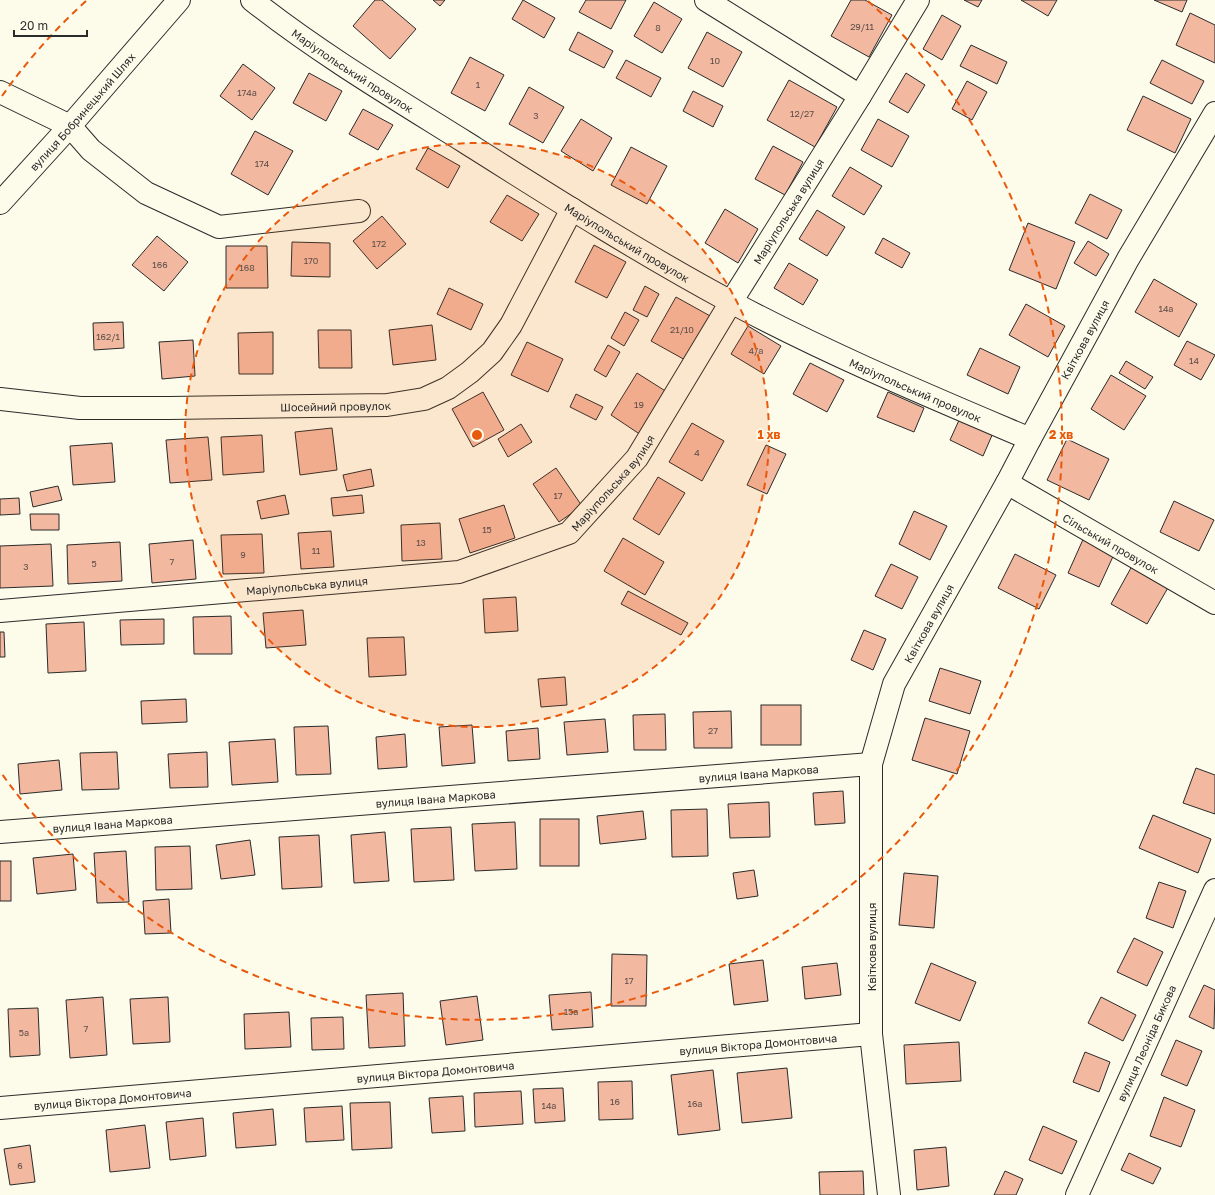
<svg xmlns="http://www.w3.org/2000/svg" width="1215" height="1195" viewBox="0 0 1215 1195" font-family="'Golos Text',sans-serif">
	<rect width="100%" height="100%" fill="#fdfbea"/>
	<g fill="#f2b8a0" stroke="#2b2b2b">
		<path d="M375,0H382L416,29L390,59L353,26Z"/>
		<path d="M433,0H445L440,6Z"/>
		<path d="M523,0L555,18L544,38L512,19Z"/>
		<path d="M586,0H626L611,29L579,12Z"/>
		<path d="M851,0H865L892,15L869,57L831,36Z"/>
		<path d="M964,0H982L978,7Z"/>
		<path d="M1021,0H1057L1048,16Z"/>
		<path d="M1154,0H1187L1182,12Z"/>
		<path d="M654,2L682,19L662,53L634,36Z"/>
		<path d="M1190,13L1215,25V63L1176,45Z"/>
		<path d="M942,15L961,26L942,60L923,49Z"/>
		<path d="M578,32L613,51L604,68L569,50Z"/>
		<path d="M707,32L742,52L723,87L688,68Z"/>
		<path d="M971,45L1007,62L997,84L960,66Z"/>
		<path d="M470,57L504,75L485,111L451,93Z"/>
		<path d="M626,60L661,78L651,97L616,78Z"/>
		<path d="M1162,60L1204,81L1192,104L1150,83Z"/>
		<path d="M243,64L275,88L252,120L220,96Z"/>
		<path d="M309,73L342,91L326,121L293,103Z"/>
		<path d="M906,73L925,85L908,113L889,102Z"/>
		<path d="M789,80L837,107L815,147L767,120Z"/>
		<path d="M967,81L987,92L972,120L952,109Z"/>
		<path d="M529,87L564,107L543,143L509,124Z"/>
		<path d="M693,91L723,106L713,127L683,111Z"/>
		<path d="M1143,96L1191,119L1175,153L1127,130Z"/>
		<path d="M363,109L393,125L378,150L349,134Z"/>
		<path d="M581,119L612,138L593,171L561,151Z"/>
		<path d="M878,119L909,136L892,167L861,150Z"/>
		<path d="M255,131L293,151L268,195L231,174Z"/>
		<path d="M773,146L803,162L785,195L755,179Z"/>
		<path d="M631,147L667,166L647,204L611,185Z"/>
		<path d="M428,148L460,166L448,188L416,169Z"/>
		<path d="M850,167L882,186L864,215L832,196Z"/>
		<path d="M1090,194L1122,210L1107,239L1075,223Z"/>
		<path d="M507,195L539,214L522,241L490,222Z"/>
		<path d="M725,209L758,229L738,263L705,243Z"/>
		<path d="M817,210L845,227L827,256L799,239Z"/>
		<path d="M382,216L406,244L377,269L353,241Z"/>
		<path d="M1028,223L1075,242L1056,289L1009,270Z"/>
		<path d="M157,236L188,262L164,291L132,265Z"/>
		<path d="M883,238L910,253L902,268L875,253Z"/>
		<path d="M1088,241L1109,254L1096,276L1074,263Z"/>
		<path d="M292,242L330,243V277L291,276Z"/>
		<path d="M594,245L626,262L607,298L575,282Z"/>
		<path d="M226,246H267L268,288H226Z"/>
		<path d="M789,263L818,280L803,305L774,288Z"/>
		<path d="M1154,279L1197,304L1179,337L1135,312Z"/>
		<path d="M645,286L659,294L647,317L633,310Z"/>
		<path d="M449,288L483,304L471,330L437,314Z"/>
		<path d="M676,297L712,317L687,361L651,341Z"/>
		<path d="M1026,304L1065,326L1048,357L1009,335Z"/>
		<path d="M625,312L639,320L624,346L611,338Z"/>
		<path d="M123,322L124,348L94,350L93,323Z"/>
		<path d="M432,325L436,360L393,365L389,330Z"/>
		<path d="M748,326L781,346L764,374L731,354Z"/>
		<path d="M318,330H351L352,368H319Z"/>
		<path d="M273,332V374H239L238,333Z"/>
		<path d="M193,340L195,376L162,379L159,342Z"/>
		<path d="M1187,341L1215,355L1201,380L1174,365Z"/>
		<path d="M527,342L563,359L548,392L511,375Z"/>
		<path d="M608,345L620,352L606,377L594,370Z"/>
		<path d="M980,348L1020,367L1008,394L967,375Z"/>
		<path d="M1126,361L1153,377L1145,389L1119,373Z"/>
		<path d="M810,363L844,380L827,412L793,394Z"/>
		<path d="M637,373L667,392L641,435L611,415Z"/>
		<path d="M1111,375L1146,396L1124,430L1091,409Z"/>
		<path d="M483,392L504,430L473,447L452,409Z"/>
		<path d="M888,392L924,408L914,432L877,417Z"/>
		<path d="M576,394L603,407L596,420L570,407Z"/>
		<path d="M960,418L993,433L983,456L950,440Z"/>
		<path d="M692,423L724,441L702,481L669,462Z"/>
		<path d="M521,424L532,442L508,457L498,439Z"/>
		<path d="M332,428L337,470L300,475L295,432Z"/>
		<path d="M262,435L264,472L223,475L221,437Z"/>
		<path d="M208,437L212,480L170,483L166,440Z"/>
		<path d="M1067,439L1109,459L1089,500L1047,480Z"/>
		<path d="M112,443L115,482L73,485L70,446Z"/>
		<path d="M766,445L786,454L767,494L747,485Z"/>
		<path d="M556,468L582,506L559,522L533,484Z"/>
		<path d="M371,469L374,486L347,491L343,475Z"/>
		<path d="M658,477L685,493L659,535L633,519Z"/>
		<path d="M58,486L62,500L33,507L30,492Z"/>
		<path d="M285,495L289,514L261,519L257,501Z"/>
		<path d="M362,495L364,513L333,516L331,498Z"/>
		<path d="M19,498L20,514L0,515V499Z"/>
		<path d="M1174,501L1214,520L1199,551L1160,532Z"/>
		<path d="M504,505L515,538L470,553L459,519Z"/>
		<path d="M914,511L947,526L930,560L899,544Z"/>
		<path d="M30,514H59V530H31Z"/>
		<path d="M440,523L442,559L402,561L401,525Z"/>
		<path d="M331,531L334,567L301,569L298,533Z"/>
		<path d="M262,534L264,573L223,574L221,535Z"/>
		<path d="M1085,535L1116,550L1099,587L1068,573Z"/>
		<path d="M623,538L664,562L645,595L604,571Z"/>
		<path d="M193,540L196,579L152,583L149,544Z"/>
		<path d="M120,542L122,581L68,584L67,545Z"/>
		<path d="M51,544L53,586L0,588V546Z"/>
		<path d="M1015,554L1056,575L1039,609L998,588Z"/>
		<path d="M891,564L918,577L902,609L875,596Z"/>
		<path d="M1132,566L1169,586L1147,624L1111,604Z"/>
		<path d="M628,591L688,623L681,635L621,604Z"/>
		<path d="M516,597L518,631L485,633L483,599Z"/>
		<path d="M303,610L306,645L266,648L263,613Z"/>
		<path d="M231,616L232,654H194L193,617Z"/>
		<path d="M164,619V644L121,645L120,620Z"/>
		<path d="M84,622L86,671L48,673L46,624Z"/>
		<path d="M864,630L886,639L873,670L851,660Z"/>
		<path d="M0,632H4L5,657H0Z"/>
		<path d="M404,637L406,675L369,677L367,638Z"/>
		<path d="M940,668L981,681L970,714L929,701Z"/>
		<path d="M565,677L567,705L541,707L538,679Z"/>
		<path d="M186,699L187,722L142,724L141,701Z"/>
		<rect x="761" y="705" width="40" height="40"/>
		<path d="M731,711L732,748H694L693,712Z"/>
		<path d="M665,714L666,750H634L633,715Z"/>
		<path d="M925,718L970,731L957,774L912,760Z"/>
		<path d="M605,719L608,752L567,755L564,722Z"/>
		<path d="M472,725L475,763L442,766L439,727Z"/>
		<path d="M328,726L331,774L296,775L294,727Z"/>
		<path d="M538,728L540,759L508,761L506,731Z"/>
		<path d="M405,734L407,767L378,769L376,737Z"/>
		<path d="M275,739L278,782L232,785L229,742Z"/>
		<path d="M117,752L119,789L82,790L80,753Z"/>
		<path d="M207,752L208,787L170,788L168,754Z"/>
		<path d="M59,760L62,790L20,794L18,764Z"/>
		<path d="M1196,768L1215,775V814L1183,803Z"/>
		<path d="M843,791L845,823L815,825L813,793Z"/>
		<path d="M769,802L770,837L730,838L728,804Z"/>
		<path d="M707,809L708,856L672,857L671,810Z"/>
		<path d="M643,811L646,839L600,844L597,816Z"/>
		<path d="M1153,815L1211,839L1198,873L1139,848Z"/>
		<rect x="540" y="819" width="39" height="47"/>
		<path d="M515,822L517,869L475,871L472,824Z"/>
		<path d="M451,827L454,880L414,882L411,829Z"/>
		<path d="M385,832L389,881L354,883L351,835Z"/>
		<path d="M319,835L322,887L282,889L279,837Z"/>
		<path d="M250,840L255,875L221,879L216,845Z"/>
		<path d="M190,846L192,889L156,890L155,847Z"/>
		<path d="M126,851L129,902L97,903L94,853Z"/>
		<path d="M73,854L76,890L37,894L33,858Z"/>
		<rect x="0" y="861" width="11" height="40"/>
		<path d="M754,870L758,896L737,899L733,873Z"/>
		<path d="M904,873L938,876L934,928L899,925Z"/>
		<path d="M1159,882L1186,891L1173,928L1146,918Z"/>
		<path d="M169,899L171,933L145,934L143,901Z"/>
		<path d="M1134,938L1163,952L1147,986L1117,972Z"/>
		<path d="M612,954L647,955L646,1006H611Z"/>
		<path d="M763,960L768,1001L734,1005L729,964Z"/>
		<path d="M837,963L841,995L805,999L802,967Z"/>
		<path d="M931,963L976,982L960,1021L915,1003Z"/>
		<path d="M1204,985L1215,990L1214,1029L1189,1017Z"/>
		<path d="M591,992L593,1027L552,1030L549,995Z"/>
		<path d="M403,993L405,1046L369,1048L366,995Z"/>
		<path d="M477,996L483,1040L446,1045L440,1001Z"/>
		<path d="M103,997L107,1055L70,1058L66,1000Z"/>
		<path d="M168,997L170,1042L133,1044L130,999Z"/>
		<path d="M1101,997L1136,1015L1123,1041L1088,1023Z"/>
		<path d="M38,1008L40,1055L10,1057L8,1009Z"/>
		<path d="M289,1012L291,1047L245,1049L244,1014Z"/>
		<path d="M343,1017L344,1049L312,1050L311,1018Z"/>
		<path d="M1176,1040L1202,1051L1187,1086L1161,1075Z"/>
		<path d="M959,1042L961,1081L906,1084L904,1045Z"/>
		<path d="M1085,1052L1110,1062L1099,1092L1073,1082Z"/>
		<path d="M787,1068L792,1118L742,1123L737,1073Z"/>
		<path d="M713,1070L720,1130L678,1135L671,1075Z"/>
		<path d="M632,1081L633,1119L599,1120L598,1082Z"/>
		<path d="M563,1088L565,1121L535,1123L533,1089Z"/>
		<path d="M521,1091L523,1124L475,1127L474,1093Z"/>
		<path d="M463,1096L465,1131L432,1133L429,1098Z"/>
		<path d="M1164,1097L1195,1110L1181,1147L1150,1136Z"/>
		<path d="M390,1102L392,1148L352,1150L350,1103Z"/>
		<path d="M342,1106L344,1140L306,1142L304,1108Z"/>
		<path d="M273,1109L276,1145L236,1148L233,1113Z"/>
		<path d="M203,1118L206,1156L170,1160L166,1122Z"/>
		<path d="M145,1125L150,1168L110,1172L106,1130Z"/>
		<path d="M1043,1126L1077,1141L1062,1174L1029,1160Z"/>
		<path d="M30,1145L35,1182L10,1185L4,1149Z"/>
		<path d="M946,1147L949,1186L917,1190L914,1150Z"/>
		<path d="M1129,1153L1161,1168L1153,1184L1121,1170Z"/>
		<path d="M863,1171L864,1195H820L819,1172Z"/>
		<path d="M1005,1171L1023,1179L1016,1195H994Z"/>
	</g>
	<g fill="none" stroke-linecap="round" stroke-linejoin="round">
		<g stroke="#2b2b2b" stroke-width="24">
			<g id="minor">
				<path id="s1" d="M252,0C319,53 393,97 465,142C552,197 640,253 731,302C828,354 929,396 1030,439"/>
				<path d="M706,0L860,96"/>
				<path d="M0,92L70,126L91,150L146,193L219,227L359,211"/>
				<path id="s2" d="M0,399L80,408H169L387,405L424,399L448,388L470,372L492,352L511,325L572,209"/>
				<path id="s3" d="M1007,483L1215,603"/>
				<path id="s4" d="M0,611L459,572L569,533L637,458L731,302L860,96L918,0"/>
				<path id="s5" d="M0,832L871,764"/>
				<path id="s6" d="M0,1108L871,1034"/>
				<path id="s7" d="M889,1195L871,1034V764L894,684L1007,483L1030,439L1128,259L1215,113"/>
				<path id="s8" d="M1077,1195L1215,890"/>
			</g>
		</g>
		<g stroke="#2b2b2b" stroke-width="24">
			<g id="major">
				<path id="s9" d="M0,203L70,126L179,0"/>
			</g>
		</g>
		<use href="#minor" stroke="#fdfbea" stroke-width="22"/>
		<use href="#major" stroke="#fdfbea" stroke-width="22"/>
	</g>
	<circle cx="477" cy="435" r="292" fill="#e8590c" fill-opacity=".12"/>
	<g fill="none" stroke="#e8590c" stroke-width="2" stroke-dasharray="7 5">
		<circle cx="477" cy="435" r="292"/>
		<path d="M2 96A584 584 0 0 1 86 1M868 1A584 584 0 1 1 2 774"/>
	</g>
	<g text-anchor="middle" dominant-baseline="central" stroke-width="3" stroke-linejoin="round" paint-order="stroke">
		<g font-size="9" fill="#5d4e48">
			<text x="862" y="26">29/11</text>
			<text x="658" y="27">8</text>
			<text x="715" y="60">10</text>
			<text x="478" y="84">1</text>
			<text x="247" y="92">174а</text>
			<text x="802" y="113">12/27</text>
			<text x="536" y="115">3</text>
			<text x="262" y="163">174</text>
			<text x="379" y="243">172</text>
			<text x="311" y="260">170</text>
			<text x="160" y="264">166</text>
			<text x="247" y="267">168</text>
			<text x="1166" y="308">14а</text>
			<text x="682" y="329">21/10</text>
			<text x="108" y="336">162/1</text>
			<text x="756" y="350">4/а</text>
			<text x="1194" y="360">14</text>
			<text x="639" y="404">19</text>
			<text x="697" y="452">4</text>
			<text x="558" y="495">17</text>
			<text x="487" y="529">15</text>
			<text x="421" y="542">13</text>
			<text x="316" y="550">11</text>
			<text x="243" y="554">9</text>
			<text x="172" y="561">7</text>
			<text x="94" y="563">5</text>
			<text x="26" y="566">3</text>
			<text x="713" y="730">27</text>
			<text x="629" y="980">17</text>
			<text x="571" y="1011">15а</text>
			<text x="86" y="1028">7</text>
			<text x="24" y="1032">5а</text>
			<text x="615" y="1101">16</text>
			<text x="695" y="1103">16а</text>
			<text x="549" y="1105">14а</text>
			<text x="20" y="1165">6</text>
		</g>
		<g font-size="11" fill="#2b2b2b" stroke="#fdfbea">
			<text stroke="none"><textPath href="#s1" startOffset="123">Маріупольський провулок</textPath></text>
			<text stroke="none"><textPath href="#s9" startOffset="123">вулиця Бобринецький Шлях</textPath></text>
			<text stroke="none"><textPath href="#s4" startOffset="968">Маріупольська вулиця</textPath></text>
			<text stroke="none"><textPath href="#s1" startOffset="447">Маріупольський провулок</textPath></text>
			<text stroke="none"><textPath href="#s7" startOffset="909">Квіткова вулиця</textPath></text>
			<text stroke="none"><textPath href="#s1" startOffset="771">Маріупольський провулок</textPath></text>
			<text stroke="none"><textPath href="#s2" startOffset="336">Шосейний провулок</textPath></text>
			<text stroke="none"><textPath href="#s4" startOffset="644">Маріупольська вулиця</textPath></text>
			<text stroke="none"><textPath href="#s3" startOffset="120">Сільський провулок</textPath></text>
			<text stroke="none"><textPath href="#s4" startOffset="308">Маріупольська вулиця</textPath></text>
			<text stroke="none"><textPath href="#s7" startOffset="585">Квіткова вулиця</textPath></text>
			<text stroke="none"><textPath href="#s5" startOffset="761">вулиця Івана Маркова</textPath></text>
			<text stroke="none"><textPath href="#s5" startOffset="437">вулиця Івана Маркова</textPath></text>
			<text stroke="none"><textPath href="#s5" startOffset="113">вулиця Івана Маркова</textPath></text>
			<text transform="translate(871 947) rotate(-90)">Квіткова вулиця</text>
			<text stroke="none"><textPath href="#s8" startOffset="167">вулиця Леоніда Бикова</textPath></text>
			<text stroke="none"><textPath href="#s6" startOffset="761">вулиця Віктора Домонтовича</textPath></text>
			<text stroke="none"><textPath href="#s6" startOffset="437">вулиця Віктора Домонтовича</textPath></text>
			<text stroke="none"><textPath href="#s6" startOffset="113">вулиця Віктора Домонтовича</textPath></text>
		</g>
	</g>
	<circle cx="477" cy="435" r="6" fill="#e8590c" stroke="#fdfbea" stroke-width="2"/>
	<g font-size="12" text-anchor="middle" font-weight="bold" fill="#e8590c" stroke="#fdfbea" stroke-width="3" stroke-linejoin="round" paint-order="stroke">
		<text x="769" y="439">1 хв</text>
		<text x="1061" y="439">2 хв</text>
	</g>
	<path d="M14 30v6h73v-6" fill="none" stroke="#2b2b2b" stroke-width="2"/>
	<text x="20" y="30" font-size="12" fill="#2b2b2b" stroke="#fdfbea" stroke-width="3" paint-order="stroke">20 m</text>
</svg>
